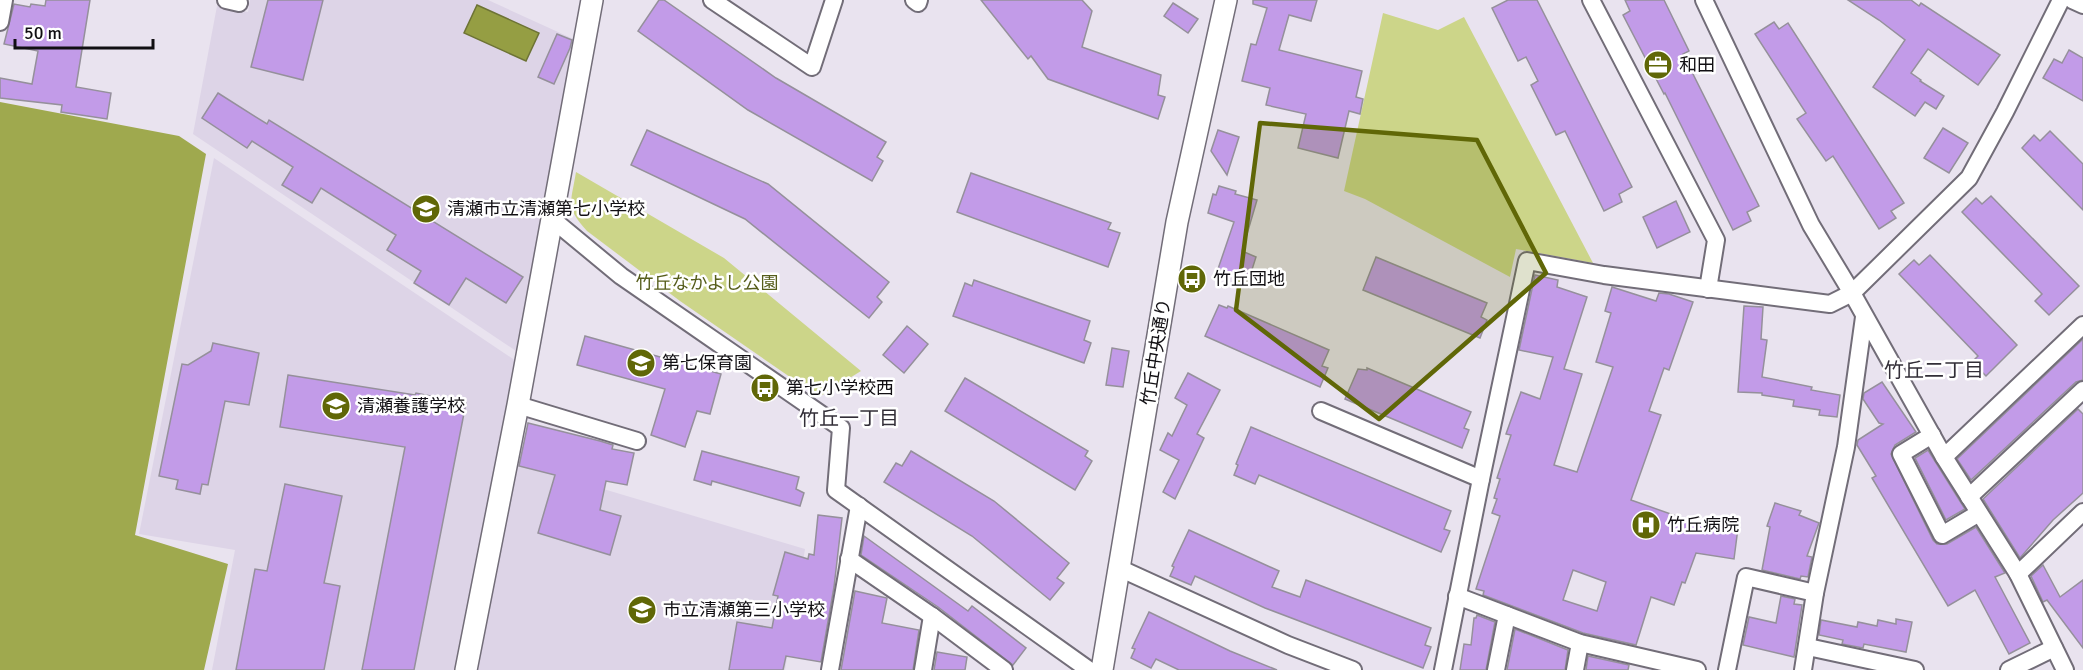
<svg xmlns="http://www.w3.org/2000/svg" width="2083" height="670" viewBox="0 0 2083 670" font-family="Signika,'Noto Sans JP',sans-serif">
	<rect width="100%" height="100%" fill="#e9e3ef"/>
	<g fill="#ddd4e7">
		<path d="M250,0H488L580,42L519,353L193,134L217,6L248,12Z"/>
		<path d="M214,158L516,361L459,670H212L235,550L139,534Z"/>
		<path d="M516,463L805,549L785,670H478Z"/>
	</g>
	<g fill="#ccd589">
		<path d="M1383,13L1438,30L1464,17L1593,263L1516,249L1510,277L1365,199L1344,191Z"/>
		<path d="M576,172L724,258L861,371L819,397L680,301L587,231C565,207 571,203 576,172Z"/>
	</g>
	<path fill="#9fa94e" d="M0,102L179,136L206,154L135,535L228,564L204,670H0Z"/>
	<path fill="#959e43" stroke="#6d7335" stroke-width="1.5" d="M477,5L539,33L526,61L464,33Z"/>
	<g fill="#c29be8" stroke="#95909b" stroke-width="1.5" fill-rule="evenodd">
		<path d="M46,0H90L76,87L111,93L107,119L61,112L62,105L0,98V78L32,84L38,51L4,44L14,4L30,7L31,4L45,6Z"/>
		<path d="M268,0H323L303,80L251,67Z"/>
		<path d="M659,0H664L776,78L886,142L877,157L883,161L872,181L748,110L638,31Z"/>
		<path d="M981,0H1082L1092,11L1082,47L1161,75L1158,95L1165,97L1158,119L1048,79L1031,56L1028,59Z"/>
		<path d="M1253,0H1317L1311,21L1289,15L1279,50L1362,71L1356,97L1363,99L1360,114L1349,111L1338,158L1298,148L1306,114L1266,105L1270,88L1242,81L1251,44L1256,45L1267,8L1253,4Z"/>
		<path d="M1508,0H1537L1632,187L1619,194L1622,202L1604,211L1565,131L1556,135L1531,85L1538,81L1526,57L1518,61L1492,8Z"/>
		<path d="M1625,0H1664L1689,51L1683,54L1759,206L1747,212L1751,221L1733,230L1665,93L1664,94L1623,15L1630,11Z"/>
		<path d="M1848,0H1911L1919,6L1921,3L2000,55L1978,85L1928,49L1911,73L1921,80L1920,81L1944,96L1936,109L1925,102L1915,116L1873,87L1905,40L1879,20Z"/>
		<path d="M1173,3L1198,19L1188,33L1164,16Z"/>
		<path d="M1774,22L1779,29L1788,23L1904,203L1891,211L1896,218L1879,229L1833,156L1826,161L1797,119L1806,113L1755,34Z"/>
		<path d="M557,34L572,40L570,48L554,84L538,77Z"/>
		<path d="M2069,50L2083,58V101L2043,78L2054,59L2062,63Z"/>
		<path d="M218,93L267,124L269,120L523,277L506,303L466,278L449,305L414,283L421,271L387,250L396,235L321,188L312,203L282,185L293,167L252,141L247,148L202,118Z"/>
		<path d="M1943,128L1968,143L1949,173L1924,158Z"/>
		<path d="M647,130L768,184L889,282L877,297L882,302L869,318L745,219L631,165Z"/>
		<path d="M1218,130L1239,137L1227,175L1211,151Z"/>
		<path d="M2050,131L2083,164V210L2022,148L2034,135L2040,141Z"/>
		<path d="M971,173L1111,223L1108,229L1120,233L1108,267L957,212Z"/>
		<path d="M1219,186L1236,191L1235,194L1257,200L1242,251L1256,257L1249,279L1218,269L1234,222L1208,213L1213,194L1216,195Z"/>
		<path d="M1991,196L2079,286L2049,315L2035,301L2042,294L1962,212L1976,198L1982,204Z"/>
		<path d="M1676,201L1690,232L1657,248L1643,217Z"/>
		<path d="M1930,255L2017,345L1986,376L1972,362L1978,356L1899,274L1914,260L1919,265Z"/>
		<path d="M1376,257L1487,303L1481,317L1487,320L1480,338L1363,290Z"/>
		<path d="M1535,275L1558,280L1557,287L1587,297L1564,369L1582,374L1554,465L1577,472L1613,367L1596,362L1611,313L1605,311L1612,287L1656,301L1659,293L1669,294L1693,302L1669,370L1664,368L1649,411L1661,415L1631,500L1716,530L1717,525L1738,528L1734,559L1696,553L1685,583L1682,582L1674,605L1651,597L1636,645L1583,633L1483,595L1484,591L1476,589L1500,516L1492,513L1497,499L1494,498L1500,479L1497,478L1511,435L1506,434L1521,392L1540,399L1553,357L1519,350ZM1573,570L1606,582L1597,611L1563,600Z"/>
		<path d="M974,280L1090,321L1084,340L1091,343L1084,363L953,316L965,283L972,286Z"/>
		<path d="M1219,305L1227,308L1228,306L1329,350L1322,366L1328,368L1320,387L1205,336Z"/>
		<path d="M1744,306L1763,307L1761,339L1767,340L1762,377L1812,387L1811,390L1840,395L1837,417L1819,415L1820,410L1793,406L1794,400L1762,395V393L1738,392Z"/>
		<path d="M907,326L928,344L904,373L883,355Z"/>
		<path d="M585,336L721,374L710,414L697,411L685,447L651,435L665,389L577,365Z"/>
		<path d="M2083,339V380L2076,382L1971,480L1957,459Z"/>
		<path d="M213,343L259,353L249,405L225,401L208,485L202,484L200,494L176,489L178,480L159,476L182,364L188,365L211,351Z"/>
		<path d="M1112,348L1129,351L1123,387L1106,385Z"/>
		<path d="M1367,368L1471,412L1464,428L1469,430L1462,448L1345,399L1358,369L1367,370Z"/>
		<path d="M1188,373L1220,390L1197,434L1204,438L1175,499L1163,492L1179,460L1160,450L1168,433L1172,436L1187,405L1175,398Z"/>
		<path d="M288,375L415,395L416,393L466,403L414,670H362L405,447L280,427Z"/>
		<path d="M965,378L1088,451L1085,456L1092,461L1075,490L945,411Z"/>
		<path d="M1882,382L1916,432L1895,445L1891,454L1933,540L1937,544H1947L1976,527L2005,573L1995,577L2030,643L2009,654L1975,590L1948,606L1872,478L1876,476L1857,445L1858,440L1883,424L1879,423L1863,399L1864,393Z"/>
		<path d="M2078,409L2083,414V493L2053,520L2020,558L1983,499Z"/>
		<path d="M528,423L600,441L613,445L612,449L634,453L627,485L606,481L600,510L621,516L610,555L538,533L555,475L519,466Z"/>
		<path d="M1251,427L1451,511L1444,529L1450,531L1441,552L1259,475L1255,484L1234,475L1238,465L1236,464Z"/>
		<path d="M1928,450L1965,509L1946,520L1915,458Z"/>
		<path d="M702,451L799,477L796,489L804,493L800,506L712,481L711,485L694,480Z"/>
		<path d="M911,451L994,501L1069,563L1057,578L1064,583L1050,600L972,536L884,482L896,463L902,466Z"/>
		<path d="M285,484L342,496L324,583L340,586L324,670H236L255,569L267,571Z"/>
		<path d="M1775,503L1801,511L1799,515L1819,523L1807,556L1812,557L1808,577L1801,576L1800,579L1762,570L1770,527L1767,526Z"/>
		<path d="M818,515L842,518L834,587L821,662L786,656L783,670H729L737,622L772,628L778,596L773,595L785,552L808,559L809,554L814,555Z"/>
		<path d="M1189,530L1279,571L1272,587L1300,597L1306,580L1431,628L1425,645L1431,647L1423,668L1265,608L1195,576L1191,585L1170,576L1174,567L1172,566Z"/>
		<path d="M864,536L968,611L972,606L1026,648L1013,665L938,607L861,555Z"/>
		<path d="M2043,565L2060,597L2083,580V648L2047,600L2043,602L2031,576Z"/>
		<path d="M855,591L887,598L882,623L919,630L913,670H841Z"/>
		<path d="M1781,596L1795,599L1794,604L1802,605L1794,657L1743,645L1749,617L1776,623Z"/>
		<path d="M1149,612L1230,651L1277,670H1179L1156,659L1151,668L1131,658L1135,649L1132,648Z"/>
		<path d="M1477,615L1495,622L1486,670H1460L1464,644L1471,645L1474,618H1476Z"/>
		<path d="M1896,619L1912,622L1906,652L1864,644L1863,648L1842,644L1843,640L1819,635L1821,620L1857,627L1858,622L1877,626L1878,620L1896,624Z"/>
		<path d="M1515,629L1568,650L1565,670H1507Z"/>
		<path d="M937,652L967,657L965,670H934Z"/>
		<path d="M1588,656L1629,665L1628,670H1586Z"/>
	</g>
	<g fill="none" stroke-linecap="round" stroke-linejoin="round">
		<g stroke="#726d78" stroke-width="20">
			<g id="minor">
				<path d="M226,0L239,3"/>
				<path d="M712,0L812,67L834,0"/>
				<path d="M914,0L918,3L919,0"/>
				<path d="M1591,0L1716,240L1708,289"/>
				<path d="M1704,0L1811,225L1852,293L1944,457L2018,574L2065,670"/>
				<path d="M2072,0L2083,5"/>
				<path d="M0,22L4,0"/>
				<path d="M552,219L621,276L841,428L836,490L1089,670"/>
				<path d="M518,405L637,441"/>
				<path d="M1321,411L1481,479"/>
				<path d="M1932,435L1901,454L1942,535L1979,513"/>
				<path d="M1944,457L2083,325"/>
				<path d="M1969,497L2083,390"/>
				<path d="M849,559L932,616L1004,670"/>
				<path d="M1119,568L1288,645L1353,670"/>
				<path d="M2018,574L2083,512"/>
				<path d="M1457,596L1580,643L1697,670"/>
				<path d="M1808,647L1915,670"/>
				<path d="M830,670L859,506"/>
				<path d="M923,670L932,616"/>
				<path d="M1443,670L1481,479L1527,261L1604,275L1830,304L1852,293L1969,178L2005,112L2061,0"/>
				<path d="M1496,670L1507,615"/>
				<path d="M1575,670L1580,643"/>
				<path d="M1727,670L1746,577L1815,593"/>
				<path d="M1803,670L1815,593L1846,447L1864,317"/>
				<path d="M2009,670L2054,648"/>
			</g>
		</g>
		<g stroke="#726d78" stroke-width="24">
			<g id="tertiary">
				<path d="M466,670L518,405L592,0"/>
				<path d="M1102,670L1177,222L1226,0"/>
			</g>
		</g>
		<use href="#minor" stroke="#fff" stroke-width="16"/>
		<use href="#tertiary" stroke="#fff" stroke-width="21"/>
	</g>
	<path fill="#606707" fill-opacity="0.2" stroke="#606707" stroke-width="4.5" stroke-linejoin="round" d="M1260,123L1477,140L1546,273L1379,419L1236,310Z"/>
	<defs>
		<g id="office-disc" transform="scale(1.5)"><circle r="9.5" fill="#606707" stroke="#fff"/><path d="M-6-3h4V-5.5h4V-3h4V5H-6ZM-1-4.5V-3h2v-1.5ZM-6 0V1H6V0Z" fill="#fff"/></g>
		<g id="school-disc" transform="scale(1.5)"><circle r="9.5" fill="#606707" stroke="#fff"/><path d="M0-5L7-2L0 1L-7-2ZM-4 1L0 2.5L4 1V4Q0 6-4 4Z" fill="#fff"/></g>
		<g id="bus-disc" transform="scale(1.5)"><circle r="9.5" fill="#606707" stroke="#fff"/><path d="M-5-6H5V4H4V6H2V4H-2V6H-4V4H-5ZM-3.5-4V0h7V-4ZM-3.5 1.2v1.5H-2V1.2ZM2 1.2v1.5H3.5V1.2Z" fill="#fff"/></g>
		<g id="hospital-disc" transform="scale(1.5)"><circle r="9.5" fill="#606707" stroke="#fff"/><path d="M-5-5h3v3.5h4V-5h3V5h-3V1.5h-4V5h-3Z" fill="#fff"/></g>
	</defs>
	<g fill-rule="evenodd">
		<use href="#office-disc" x="1658" y="65"/>
		<use href="#school-disc" x="426" y="209"/>
		<use href="#bus-disc" x="1192" y="279"/>
		<use href="#school-disc" x="641" y="363"/>
		<use href="#bus-disc" x="765" y="388"/>
		<use href="#school-disc" x="336" y="406"/>
		<use href="#hospital-disc" x="1646" y="525"/>
		<use href="#school-disc" x="642" y="610"/>
	</g>
	<g text-anchor="middle" dominant-baseline="central" stroke-width="5" stroke-linejoin="round" paint-order="stroke">
		<g font-size="18" fill="#110f13" stroke="#fff" text-anchor="start">
			<text x="1679" y="65">和田</text>
			<text x="447" y="209">清瀬市立清瀬第七小学校</text>
			<text x="1213" y="279">竹丘団地</text>
			<text x="662" y="363">第七保育園</text>
			<text x="786" y="388">第七小学校西</text>
			<text x="357" y="406">清瀬養護学校</text>
			<text x="1667" y="525">竹丘病院</text>
			<text x="663" y="610">市立清瀬第三小学校</text>
		</g>
		<g font-size="18" fill="#565d1b" stroke="#fff">
			<text x="707" y="283">竹丘なかよし公園</text>
		</g>
		<g font-size="18" fill="#110f13" stroke="#fff">
			<text transform="translate(1156 352) rotate(-81)">竹丘中央通り</text>
		</g>
		<g font-size="20" fill="#322e37" stroke="#fff">
			<text x="1934" y="370">竹丘二丁目</text>
			<text x="849" y="418">竹丘一丁目</text>
		</g>
	</g>
	<path d="M15 39v9h138v-9" fill="none" stroke="#110f13" stroke-width="3"/>
	<text x="24" y="39" font-size="18" fill="#110f13" stroke="#ffffff" stroke-width="4.5" paint-order="stroke">50 m</text>
</svg>
